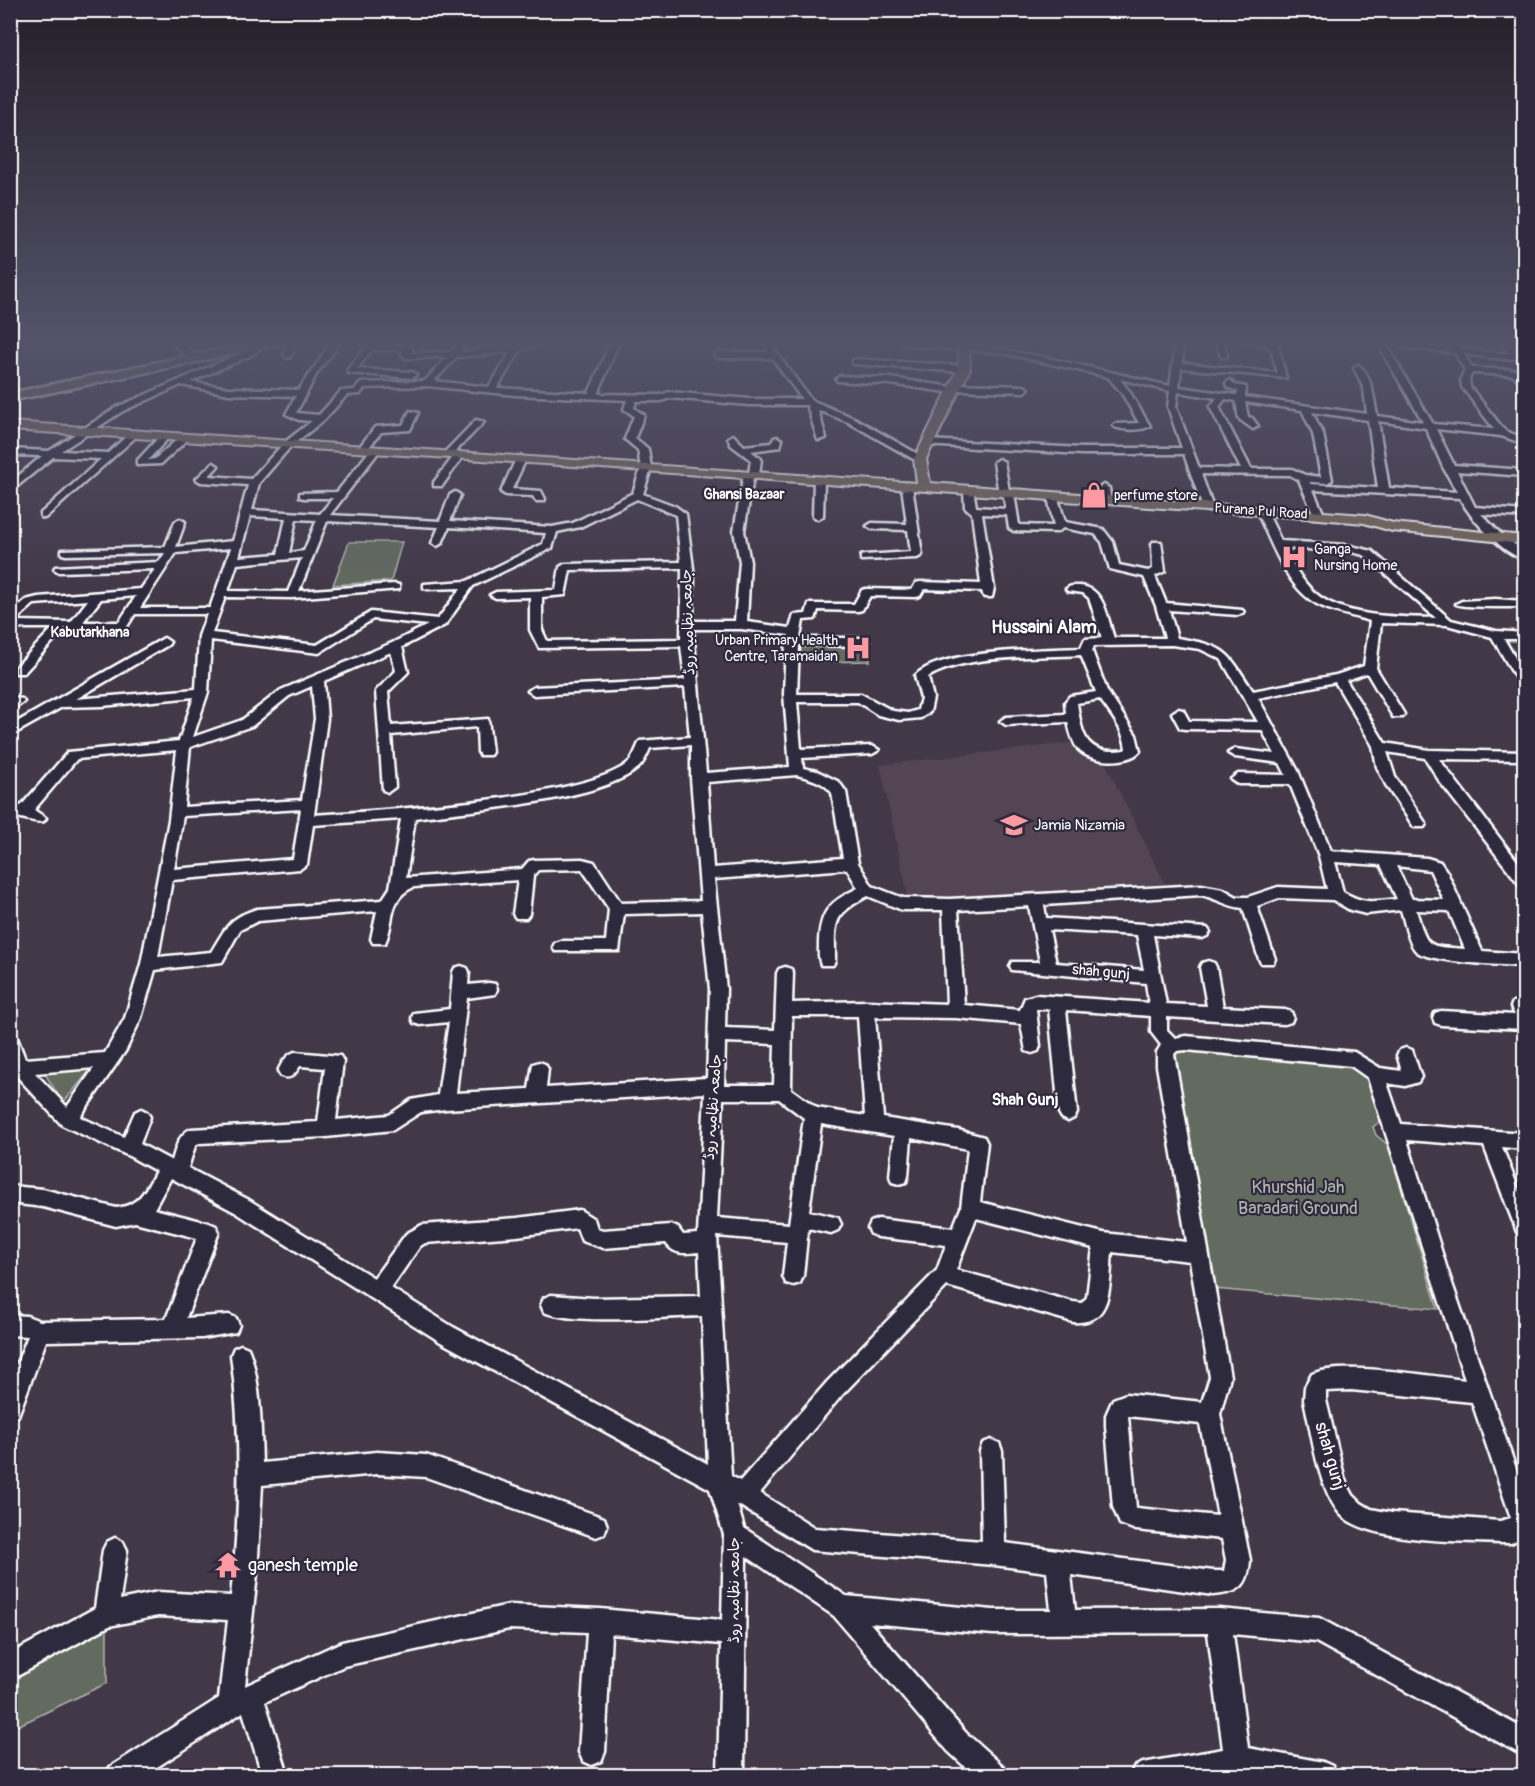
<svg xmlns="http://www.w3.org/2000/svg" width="1535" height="1786" viewBox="0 0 1535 1786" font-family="Pangolin,'Playpen Sans Arabic',sans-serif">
	<rect width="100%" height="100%" fill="#423848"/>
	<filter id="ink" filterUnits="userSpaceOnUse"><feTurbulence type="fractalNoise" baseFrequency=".0167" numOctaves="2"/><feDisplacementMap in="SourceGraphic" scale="12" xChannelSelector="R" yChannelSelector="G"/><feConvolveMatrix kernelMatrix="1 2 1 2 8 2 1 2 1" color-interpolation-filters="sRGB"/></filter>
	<g filter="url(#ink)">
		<path fill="#534553" d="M1094,740L1165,884L909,901L880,765Z"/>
		<g fill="#636b5f" stroke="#b1b5af" stroke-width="1.5">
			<path d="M349,542H402L391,581L333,585Z"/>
			<path d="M797,645L868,646L870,661L820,662L818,658L797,657Z"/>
			<path d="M1179,1047L1358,1067L1367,1075L1381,1121L1373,1127L1376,1135L1388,1145L1438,1309L1214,1289L1173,1056Z"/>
			<path d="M102,1056L63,1103L37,1061Z"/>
			<path d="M107,1628V1683L11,1729V1675Z"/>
		</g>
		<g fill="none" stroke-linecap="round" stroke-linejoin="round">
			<g stroke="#fff" stroke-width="5">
				<g id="minor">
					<path d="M94,341H105L97,344Z"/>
					<path d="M172,341H181L194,355V359H188Z"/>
					<path d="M257,341H265V345L252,355L190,382L229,388L299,390C308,374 324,357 330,341H338L335,350L317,373L296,413L319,415L341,391L354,390L361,383L425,381L447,357L406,358L402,355L403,350H372L357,369L412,372L416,375L412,378L348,373V369L371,341H379L376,346H408L412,348L411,353L451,352L458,341H466L460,352L553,341L520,351L497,388L589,393L611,341H619L598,394L661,395L669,392L749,399H802L772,358H718L714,355L718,352H768L764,341H772L774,349L811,400L854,418L923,457V461H917L848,422L818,410L826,438L818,440L807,405H749L670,398L662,401H636L634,408L644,415L635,438L648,449L651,468L643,494L675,506L686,514L694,576L693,621H735L740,562L734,531L743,479L734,474L739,471L749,474L751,460L731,445L728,438L733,435L744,446L772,443L774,438L777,437L782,440L780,447L751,451L761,459L759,475L753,478L744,531L750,562L747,622L790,628L794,615L806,614L809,604H854L862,590L866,589L912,590L916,583L920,582L981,584L972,513L965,507L964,491L973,489L976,507L1006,509L1004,497L999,494L994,462L999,459L1004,462L1009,491L1014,494L1019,525L1054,526L1048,497L1057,495L1065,522L1103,529L1113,542L1119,565L1148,571L1153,569L1152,544L1153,542H1161L1165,571L1155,576L1166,603L1242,610L1244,612L1238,615L1169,610L1177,638C1227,646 1227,651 1253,691L1336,675L1364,666L1370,621C1354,616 1336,613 1321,606C1287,591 1272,543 1257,512L1262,509L1267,512L1281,541L1347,545L1372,551L1451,620L1496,631L1524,633V639H1504L1524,673V686L1518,682L1492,637L1447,625L1381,623L1376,668L1404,714L1403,717H1393L1367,673L1346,680L1385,743L1429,750L1524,752V760L1439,759L1524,870V885L1519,884L1440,782L1425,758L1387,752L1395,777L1426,824L1424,827H1414L1387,787L1377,767L1373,746L1335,682L1258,698L1298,771L1331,851L1427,858L1440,862L1447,872L1482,951L1524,954V966C1504,965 1426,963 1415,950C1407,940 1405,922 1401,910L1366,914L1350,910L1333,900L1279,898L1257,906L1275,959L1273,963H1261L1259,959L1243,908C1228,907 1216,898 1201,895L1044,905L1046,918L1207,928L1210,932L1207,936L1202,938L1153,935L1166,1004L1207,1006L1200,967L1202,963L1208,961L1214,963L1216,967L1223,1007L1285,1010L1291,1012L1293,1017L1291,1022L1285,1024L1167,1017V1030L1175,1038L1186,1036L1354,1052L1380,1068L1402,1071L1397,1055L1400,1050L1406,1048L1412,1050L1421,1077L1418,1082L1405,1086L1387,1083L1401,1124L1524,1133V1149L1502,1147L1524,1203V1235L1517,1232L1484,1146L1407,1140L1446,1266L1524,1492V1536L1511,1543H1500C1462,1541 1359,1543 1337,1510C1317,1482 1312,1434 1304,1400L1305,1387L1312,1374C1342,1361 1429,1376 1465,1380L1368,1078L1351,1066L1186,1050L1177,1051L1174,1054L1230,1377L1220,1414L1250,1560C1248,1587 1239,1593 1213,1595L1071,1575L1075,1610L1219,1609L1319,1618L1524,1729V1756L1316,1642L1233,1634L1248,1748L1323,1762L1332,1766L1336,1776H1256L1237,1772L1217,1776H1130L1134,1767L1143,1763L1223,1749L1208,1633L993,1634L870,1623L966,1733L1004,1767L1008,1776H975L948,1751L834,1616L746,1556L744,1776H718L721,1644L611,1634L605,1752L601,1761L592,1765L583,1761L579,1752L587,1632L509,1629L344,1666L265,1702L287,1771L286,1776H260L261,1771L243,1712L143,1776H106L110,1767L219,1698L228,1620L158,1616L109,1626L10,1680V1654L95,1608L103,1550L107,1542L115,1538L123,1542L127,1550L120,1600L158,1592L231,1596C240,1515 242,1436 231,1355L234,1348L241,1345L248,1348C261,1379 261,1429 262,1463L377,1452L426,1455L596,1515L604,1518L607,1526L604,1534L596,1537L426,1477L377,1474L262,1485L257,1574L245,1686L342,1642L509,1605L600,1609L722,1620L724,1535L710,1489L439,1341L235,1212L171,1178L154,1209L209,1223L216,1226L219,1232L186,1318L229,1315L236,1318L239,1325L236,1332L202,1338L46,1341L18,1416L10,1418V1380L28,1336L10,1335V1315L27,1316L40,1321L166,1319L197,1238L135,1222L116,1226L43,1207L10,1203V1186L43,1189L116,1208C139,1206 146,1190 156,1171L131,1157L62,1125L13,1072L10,1067V1033L16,1035L25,1059L105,1053L125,1018L141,964L169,820L177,750L77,759L34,810L46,818L44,821C34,824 24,816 10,817V807L21,806L68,752L179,741L194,697L102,706L62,707L10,736V726L164,638L170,642L168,645L76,699L196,689L199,636L207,614H135L126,628L122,630L65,628L24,673H16V667L53,628H10V613L26,600L38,597L141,589L155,569L59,572L54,569L55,567L159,562L165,553L66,555L62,554V550L165,547L175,522L180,519L185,522L176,547L233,541L248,485L201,482L196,479L213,463L218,466L209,476L251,479L285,442L312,421L299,420L286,414L296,396L229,394L181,385L123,411L61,451L108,453L130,433L138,435L45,518L41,517V513L101,459L53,457L10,492V483L42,456L10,455V449L49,451L117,407L246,351L257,344ZM511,352L489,387L434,381L457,357ZM427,386L515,395L627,400L624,409L634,416L625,439L638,450L641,468L633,493L573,523L552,527L450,521L460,495L455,492L450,495L440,521L330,515L380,450L375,447L372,448L337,492L300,493V497L304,498H333L320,514L252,510L259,483L291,446L324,420L347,395L360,394L364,388ZM637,499L676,515L681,562L565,564L560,567L556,590L496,592L490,595L496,598L530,597V630L539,648L681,646L685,680L534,687L528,691L534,695L685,687L690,737L640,741C637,747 634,756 630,761C593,799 372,811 314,815L327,719L324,681L391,652L396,671L376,691L383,790L388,792L395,787L391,735L477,727L478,752L480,755H490L492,752L488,719L391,726L388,692L408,672L402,647L445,625L473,586L552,548L557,532L580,527ZM982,514L1007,515L1009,528L1014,531L1057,532L1063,528L1095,534L1102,542L1110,569L1144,577L1156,606L1165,638H1114C1107,618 1105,588 1080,586C1073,586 1071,585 1066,589L1068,591L1083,593L1089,598L1102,638L1085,639L1081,648C1044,650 939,649 915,676L921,698L918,710L908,713L893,711L861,694H797L799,645L863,646L869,642L863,638H800L803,620L815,619L818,610L858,611L862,610L870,596L916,597L920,596L924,589L982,591L984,597H992L994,588ZM250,516L286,518L278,554L239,557ZM296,519L317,520L304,551L289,553ZM327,521L439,527L432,543L437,546L442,543L449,527L546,533L543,544L467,581L424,584V588L428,589L461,588L438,619L371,612L317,645L212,633L225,597L292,598L399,589V585L395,584L299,591ZM231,548L210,608H140L176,553ZM1284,548L1347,551L1364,555L1436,618C1400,617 1344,618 1315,593C1301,581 1293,564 1284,548ZM302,558L288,592L228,591L237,564ZM682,568L681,639L547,641L542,630V597L565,595L570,570ZM136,596L119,622H83L101,599ZM88,600L71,622L15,621L34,604ZM373,619L428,625L392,643L281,690L242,720L193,737L208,692L211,640L319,653ZM693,629H741L789,635L786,641L784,694L790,767L706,773ZM1172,645L1200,649L1221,659L1258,722L1189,721L1183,710L1178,709L1172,713L1180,728L1185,729L1262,730L1275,754L1235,749L1228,753L1235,757L1280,763L1286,775L1238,774L1231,779L1238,784H1290L1319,856L1327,889L1278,887L1248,897H1237L1223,889L1201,885L950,899L903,898L872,886L858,863L846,792L839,782L817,771L803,768L802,758L872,754L879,750L872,746L801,749L797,702H858L878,715L899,720L921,718L930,712L933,698L928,677C968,654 1035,658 1081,655L1096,692L1070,696L1065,702L1066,714L1006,717L1000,721L1006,725L1068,722C1070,731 1072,741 1078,749C1090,763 1128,765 1140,751L1136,735L1107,691L1092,651L1094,646ZM312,686L315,719L302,800L184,807L190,747L252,726L289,696ZM1100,699C1111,715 1124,729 1126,749L1124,750C1085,756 1082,735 1077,703ZM691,745V778L701,901L621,903L594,862L582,859L534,860L529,861L522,869L406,878L415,818C470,810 598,802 638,768C644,763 647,755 650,748ZM797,775C809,778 825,782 832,793L843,858L713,868L707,782ZM301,809L293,859L174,869L183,816ZM401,819L390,888L382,900L257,909C228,918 226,928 211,952L158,957L172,880L300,869L307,864L313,825ZM1335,862L1381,865L1397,899C1373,902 1364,904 1343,892ZM1396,866L1430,870L1444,900L1412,899ZM582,869L609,909L606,941H561L555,943L553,947L555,951H619L624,914L702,912L710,989L707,1078L546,1088L548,1069L545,1064L539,1062L533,1064L529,1089L456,1093L467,998L495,994L497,989L495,984L489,983L468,985L469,972L467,968L461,966L455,968L453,972L450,1009L414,1013L412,1018L414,1023L420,1025L449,1022L438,1095L411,1100L389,1115L336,1120L343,1061L340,1056L295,1052C286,1055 282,1063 278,1071L281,1076C291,1080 294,1075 300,1066L325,1068L318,1122L191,1129C178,1134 176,1149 172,1161L140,1144L150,1117L147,1112L141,1109L135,1112L124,1137L80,1117L126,1050L141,1018L155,970L222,962L240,930L258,921L377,911L371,939L373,943H385C395,923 387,898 414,887L518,880L513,914L516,918H526L529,914L533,876L538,870ZM847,869L858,888C831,901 820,910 819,942C819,950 818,958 821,965H833L835,961C835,923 831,915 868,896L902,910H943L947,1004L866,1001L792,1003L793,973L791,969L785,967L779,969L777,973L775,1030L725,1028L726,989L714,879ZM1029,906L1040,962H1012L1010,966L1012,970L1146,983L1149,1003L1036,995L1025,998L1020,1010L964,1005L958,910ZM1416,910L1449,911L1465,949C1425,946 1428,949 1416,910ZM1049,930L1137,935L1144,970L1056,963ZM1036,1009H1049L1059,1113L1062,1118L1068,1121L1074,1118L1077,1113L1066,1010L1151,1016V1032L1161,1045L1157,1052V1066L1187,1242L1103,1233L980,1202L987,1143L984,1137L958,1130L883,1118L875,1017L956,1018L1021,1024L1026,1051L1032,1053L1038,1051L1040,1046ZM792,1016H858L865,1116L817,1108L791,1089ZM725,1042L775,1044L774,1085H724ZM94,1068L67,1107L35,1073ZM705,1093L698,1234L683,1235L678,1228L671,1225L603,1230L597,1228L594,1219L580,1210L517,1218L422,1225L406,1234L374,1278L249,1200L188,1168L195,1146L199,1143L326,1137L393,1130L421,1112L446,1109ZM723,1099H779L804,1118L789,1224L717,1218ZM821,1124L894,1136L890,1176L892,1182L899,1184L906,1182L908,1176L911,1138L968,1149L961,1208L953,1228L878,1219L871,1222L868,1228L871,1234L878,1237L946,1245L937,1270L828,1381L740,1481L731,1476L717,1236L787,1242L783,1276L786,1283L793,1285L800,1283L803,1276L808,1228L831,1233L838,1230L841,1224L838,1218L809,1211ZM976,1218L1093,1248L1087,1297L1082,1303L1073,1302L956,1270ZM577,1228L582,1241L603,1248L666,1243C675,1256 685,1253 699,1252L701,1296L594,1298L551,1295L544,1298L541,1305L544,1312C575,1325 664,1317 702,1316L708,1464L453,1327L391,1288L420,1246L425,1243L517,1236ZM1112,1252L1190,1261L1210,1377L1202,1402L1126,1394L1113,1399L1106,1415V1426L1113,1507L1120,1524L1136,1530L1222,1539L1226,1560L1224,1571H1213L1005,1543L1002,1451L999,1443L991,1440L983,1443L980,1451L982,1541L815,1528L760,1493L842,1395L947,1286L1073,1322C1114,1325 1109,1282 1112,1252ZM1351,1390L1472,1402L1511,1518L1500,1521L1392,1513L1371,1509L1361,1503L1353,1495L1345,1480L1326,1400V1391ZM1128,1416L1200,1424L1218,1516L1136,1508ZM737,1504L812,1550L994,1565L1047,1572L1051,1610H993L846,1596L744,1528Z"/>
					<path d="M288,341H296L292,355L288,358L284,355Z"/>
					<path d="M903,341C994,341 1082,366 1170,386L1176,341H1184L1182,363L1278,373L1270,347L1240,341L1274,343L1278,345L1286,378L1181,368L1179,387L1237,395L1238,391L1227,387L1226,383L1230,380L1235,385L1246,387L1245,397L1367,414L1364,389L1354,368L1358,365C1372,374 1374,400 1377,416L1423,422L1376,341H1384L1433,424L1494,429L1462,387L1461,379L1465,370L1455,353L1400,347L1396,345L1400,343L1452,348L1450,345L1454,343L1461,349L1503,353H1509L1499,341L1524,343V347L1512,346L1518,353H1524V358L1503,359L1464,354L1472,368L1515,370L1524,378V385L1513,375L1472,373L1469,379L1470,387L1505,431L1524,438V444L1501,436L1436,429L1454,465L1524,470V476L1457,471L1475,507L1524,511V517L1481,514L1503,536L1524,551V559C1503,554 1469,517 1460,498L1313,490L1324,515L1319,518L1314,515L1299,480L1290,475L1201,474L1213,508L1208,511L1203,508L1184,454H1082L923,445V441L926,440L1082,448H1182L1168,407L1170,391L1120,379L1129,391L1150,426C1142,431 1121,431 1113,426L1115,424L1139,423L1121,392L1108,377L1003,353L905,345L901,343ZM1178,392L1217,398L1210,407L1241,469L1199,468L1176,407ZM1225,399L1236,401L1239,419L1253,429L1258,426L1252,418L1248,417L1245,402L1302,410L1313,434L1321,477L1305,475L1292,469H1251L1219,407ZM1312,412L1368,420L1378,488L1311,484L1309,482L1327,483L1332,480L1323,434ZM1378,421L1426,428L1443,467L1457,492L1389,488Z"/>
					<path d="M1216,341H1224L1227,357H1221Z"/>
					<path d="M856,359L964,366L968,369L964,372L853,364V360Z"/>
					<path d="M840,376L890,378L952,387L956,384L1024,386L1028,389L1024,392L958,390L954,393L890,384L837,381L836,379Z"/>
					<path d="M410,411L418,413L410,430L381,432L366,451H360L358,449L375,427L403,425Z"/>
					<path d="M476,420L484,422L451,456H445V452Z"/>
					<path d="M161,435L169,437L148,460L155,459L181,436L189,438L161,464L137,465V461Z"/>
					<path d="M459,452L464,455L442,486H434V482L456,453Z"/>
					<path d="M521,456L526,459L512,489L541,491L545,499L544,501H536L533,496L506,495L501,492L516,459Z"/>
					<path d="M819,477L824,480L823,516L818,519L813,516L814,480Z"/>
					<path d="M907,483L912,486L922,555L917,558L861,560V556L865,555L911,552L908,530L872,529L867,526L872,523L907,524L902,486Z"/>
					<path d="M1104,485L1109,488L1111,503L1102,501L1099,488Z"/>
					<path d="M1495,599L1524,601V607C1513,607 1462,608 1456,604L1462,601Z"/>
					<path d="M10,697L22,699L24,702L18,706L10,705Z"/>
					<path d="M1519,1000L1524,1002V1029L1441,1025L1435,1023L1433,1018L1435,1013L1441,1011L1515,1015L1511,1007L1513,1002Z"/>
				</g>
			</g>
			<g stroke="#fff" stroke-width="4">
				<path id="major" d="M959,341H969L970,369L926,459L930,483L1365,515L1393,523L1524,536V544L1392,531L1364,523L1319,519L559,465L10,430V422L917,483L914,459L958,369Z"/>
			</g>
			<g stroke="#fff" stroke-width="5">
				<path id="highway" d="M259,341H283L277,345L10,401V393Z"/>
			</g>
			<use href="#minor" fill="#2f2a3d" fill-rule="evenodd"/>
			<use href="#major" fill="#76695c" fill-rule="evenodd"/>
			<use href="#highway" fill="#76695c" fill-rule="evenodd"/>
		</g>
	</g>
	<linearGradient id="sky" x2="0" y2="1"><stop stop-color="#241f28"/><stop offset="0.58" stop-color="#54536a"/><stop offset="1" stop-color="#54536a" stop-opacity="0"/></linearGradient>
	<rect width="1535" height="591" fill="url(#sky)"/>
	<defs>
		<g id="shop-bare" transform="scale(2.07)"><path d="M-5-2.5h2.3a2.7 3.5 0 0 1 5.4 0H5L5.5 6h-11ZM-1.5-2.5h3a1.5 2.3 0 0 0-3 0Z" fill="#ff9aa2" stroke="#2f2a3d" stroke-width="2.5" paint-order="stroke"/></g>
		<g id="hospital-bare" transform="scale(2.07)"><path d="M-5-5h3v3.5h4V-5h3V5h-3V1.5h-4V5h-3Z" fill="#ff9aa2" stroke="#2f2a3d" stroke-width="2.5" paint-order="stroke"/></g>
		<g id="university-bare" transform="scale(2.07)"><path d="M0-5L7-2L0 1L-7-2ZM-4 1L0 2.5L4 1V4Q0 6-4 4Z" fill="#ff9aa2" stroke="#2f2a3d" stroke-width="2.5" paint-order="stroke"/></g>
		<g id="temple-bare" transform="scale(2.07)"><path d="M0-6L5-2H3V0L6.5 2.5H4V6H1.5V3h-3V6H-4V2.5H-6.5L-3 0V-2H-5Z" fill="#ff9aa2" stroke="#2f2a3d" stroke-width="2.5" paint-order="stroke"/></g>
	</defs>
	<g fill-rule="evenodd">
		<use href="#shop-bare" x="1094" y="495"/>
		<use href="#hospital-bare" x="1294" y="557"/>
		<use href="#hospital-bare" x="858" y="648"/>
		<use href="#university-bare" x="1014" y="825"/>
		<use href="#temple-bare" x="228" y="1565"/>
	</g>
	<g text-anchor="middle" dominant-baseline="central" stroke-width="4.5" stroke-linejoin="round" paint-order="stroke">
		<g font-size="14" font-weight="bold" fill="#fff" stroke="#2f2a3d">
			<text x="744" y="494">Ghansi Bazaar</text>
			<text x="90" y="632">Kabutarkhana</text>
		</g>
		<g font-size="14" fill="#fff" stroke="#2f2a3d" text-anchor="start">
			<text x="1114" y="495">perfume store</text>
			<text x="1314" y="549">Ganga<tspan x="1314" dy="16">Nursing Home</tspan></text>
			<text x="838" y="640" text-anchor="end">Urban Primary Health<tspan x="838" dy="16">Centre, Taramaidan</tspan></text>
		</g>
		<g font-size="14" fill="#fff" stroke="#2f2a3d">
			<text transform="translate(1261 511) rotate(4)">Purana Pul Road</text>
		</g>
		<g font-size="15" fill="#fff" stroke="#2f2a3d">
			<text transform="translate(688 622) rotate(-92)">جامعہ نظامیہ روڈ</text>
			<text transform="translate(1101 972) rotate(5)">shah gunj</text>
			<text transform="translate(713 1107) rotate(-86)">جامعہ نظامیہ روڈ</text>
			<text transform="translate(734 1590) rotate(-90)">جامعہ نظامیہ روڈ</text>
		</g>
		<g font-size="15" fill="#fff" stroke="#2f2a3d" text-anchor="start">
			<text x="1034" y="825">Jamia Nizamia</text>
		</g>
		<g font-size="16" font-weight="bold" fill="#fff" stroke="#2f2a3d">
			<text x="1025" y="1100">Shah Gunj</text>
		</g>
		<g font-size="18" font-weight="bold" fill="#fff" stroke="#2f2a3d">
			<text x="1044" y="627">Hussaini Alam</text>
		</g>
		<g font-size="18" fill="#b1b5af" stroke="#2f2a3d">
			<text x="1298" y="1187">Khurshid Jah<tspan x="1298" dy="21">Baradari Ground</tspan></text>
		</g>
		<g font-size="18" fill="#fff" stroke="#2f2a3d">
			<text transform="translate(1330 1456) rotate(74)">shah gunj</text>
		</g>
		<g font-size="18" fill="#fff" stroke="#2f2a3d" text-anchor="start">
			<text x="248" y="1565">ganesh temple</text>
		</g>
	</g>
	<rect width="1535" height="1786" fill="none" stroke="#2f2a3d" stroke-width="36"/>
	<rect x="18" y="18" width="1499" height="1750" fill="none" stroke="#fff" stroke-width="2" filter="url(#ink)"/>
</svg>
